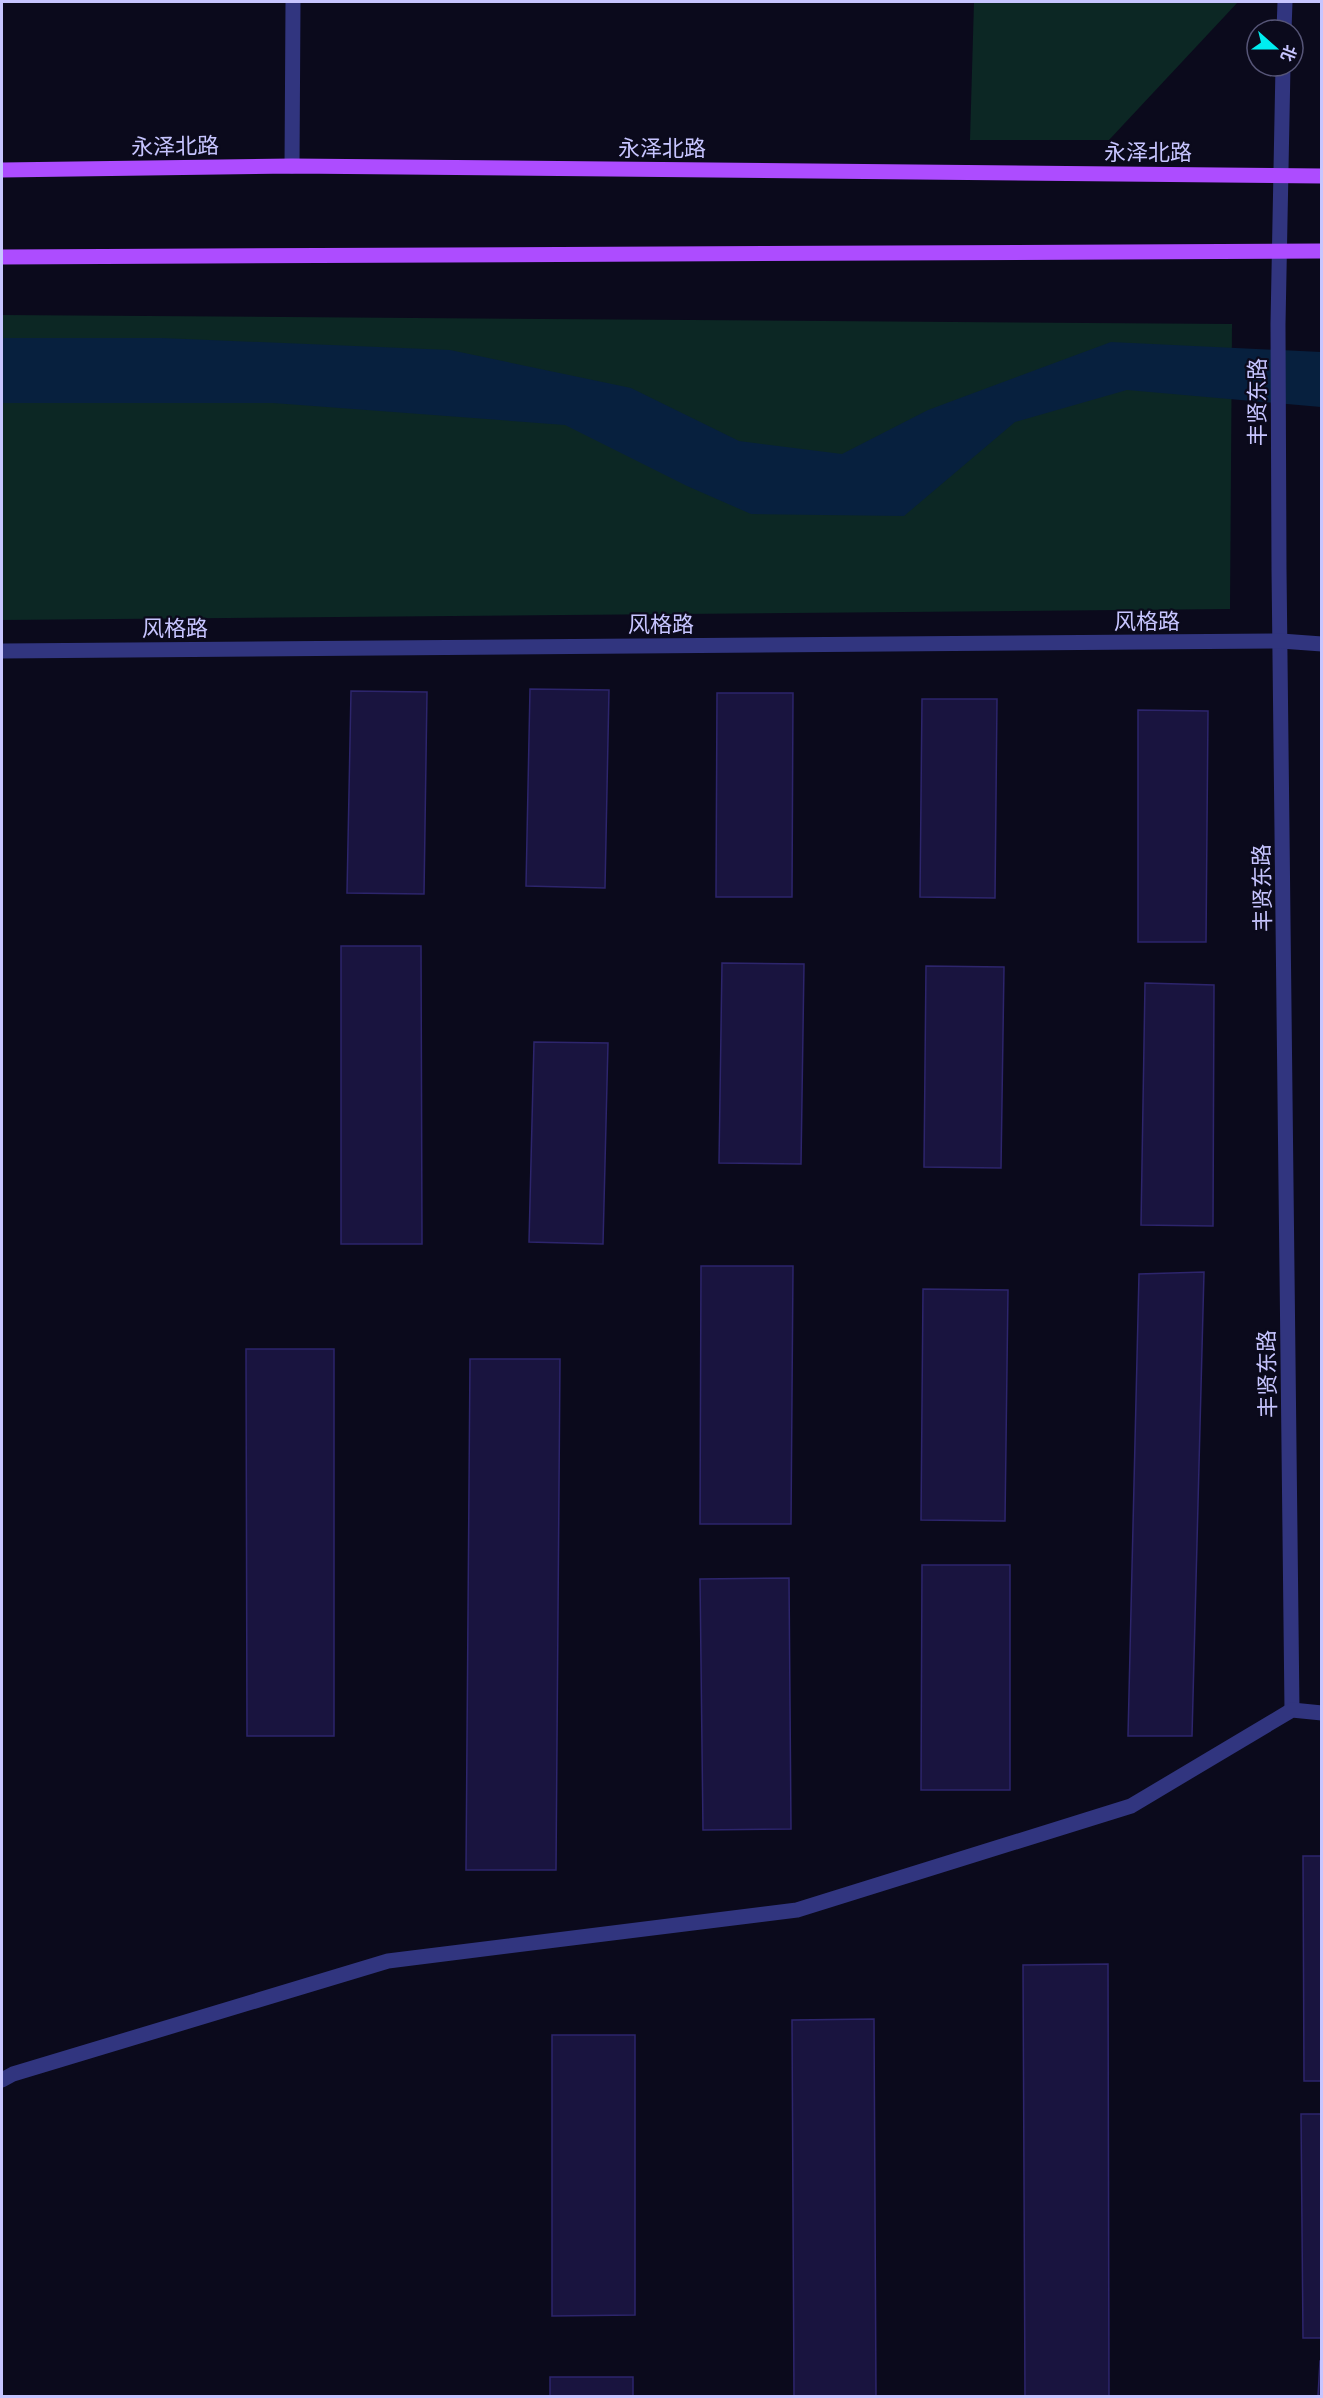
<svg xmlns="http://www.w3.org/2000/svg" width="1323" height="2398" viewBox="0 0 1323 2398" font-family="'Exo 2','Noto Sans SC',sans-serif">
	<rect width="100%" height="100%" fill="#0b0a1c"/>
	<g fill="#0c2724">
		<path d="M974,2H1238L1109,140H970Z"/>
		<path d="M2,315L1232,324L1230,609L2,620Z"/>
	</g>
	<path fill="#07203e" d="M2,338H162L450,350L631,388L739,441L842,454L928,410L1111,342L1321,352V407L1127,390L1015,422L904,516L751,514L687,486L565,425L273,403H2Z"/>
	<g fill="#19143f" stroke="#2d256c" stroke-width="1.5">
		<path d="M530,689L609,690L605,888L526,886Z"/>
		<path d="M351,691L427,692L424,894L347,893Z"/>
		<path d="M717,693H793L792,897H716Z"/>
		<path d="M922,699H997L995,898L920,897Z"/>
		<path d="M1138,710L1208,711L1206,942H1138Z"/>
		<path d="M341,946H421L422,1244H341Z"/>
		<path d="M722,963L804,964L801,1164L719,1163Z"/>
		<path d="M926,966L1004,967L1001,1168L924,1167Z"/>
		<path d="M1145,983L1214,985L1213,1226L1141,1225Z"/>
		<path d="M534,1042L608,1043L603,1244L529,1242Z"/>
		<path d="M701,1266H793L791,1524H700Z"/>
		<path d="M1204,1272L1192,1736H1128L1139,1274Z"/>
		<path d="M923,1289L1008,1290L1005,1521L921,1520Z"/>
		<path d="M246,1349H334V1736H247Z"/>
		<path d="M470,1359H560L556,1870H466Z"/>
		<path d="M922,1565H1010V1790H921Z"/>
		<path d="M789,1578L791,1829L703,1830L700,1579Z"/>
		<path d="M1303,1856H1322V2081H1304Z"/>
		<path d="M1108,1964L1109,2396H1025L1023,1965Z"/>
		<path d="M874,2019L876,2396H794L792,2020Z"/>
		<path d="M552,2035H635V2315L552,2316Z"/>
		<path d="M1301,2114H1322V2338H1303Z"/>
		<path d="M1320,2361H1322V2396H1318Z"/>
		<rect x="550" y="2377" width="83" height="19"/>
	</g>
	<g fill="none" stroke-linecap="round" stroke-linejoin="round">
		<g stroke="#31357f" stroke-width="15">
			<path d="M1284,30L1285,2"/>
			<path d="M1283,66L1278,324L1279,569L1292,1710"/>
			<path d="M292,166L293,2"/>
			<path d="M2,651L1281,641L1322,644"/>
			<path d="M2,2080L13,2074L388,1961L797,1910L1131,1806L1292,1710L1322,1713"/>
		</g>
		<g stroke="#ad4cff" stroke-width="15">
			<path d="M2,170L292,166L1322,176"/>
			<path d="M2,257L1322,251"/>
		</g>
	</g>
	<g text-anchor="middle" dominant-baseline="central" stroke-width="4.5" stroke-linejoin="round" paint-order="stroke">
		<g font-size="22" fill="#c7c5ff" stroke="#0b0a1c">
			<text transform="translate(175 145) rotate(-1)">永泽北路</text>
			<text x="662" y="147">永泽北路</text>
			<text x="1148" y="151">永泽北路</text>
			<text transform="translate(1256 402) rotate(-90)">丰贤东路</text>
			<text x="1147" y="620">风格路</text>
			<text x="661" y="623">风格路</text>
			<text x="175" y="627">风格路</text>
			<text transform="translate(1261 888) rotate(-91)">丰贤东路</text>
			<text transform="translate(1266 1374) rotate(-91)">丰贤东路</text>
		</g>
	</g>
	<rect width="1323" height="2398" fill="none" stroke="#c7c5ff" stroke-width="6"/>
	<g transform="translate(1275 48) rotate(111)"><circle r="28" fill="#0b0a1c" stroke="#565577" stroke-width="1.5"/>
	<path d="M0-4.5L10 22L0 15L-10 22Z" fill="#00edf0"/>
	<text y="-9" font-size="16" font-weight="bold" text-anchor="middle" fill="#c7c5ff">北</text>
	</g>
</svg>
